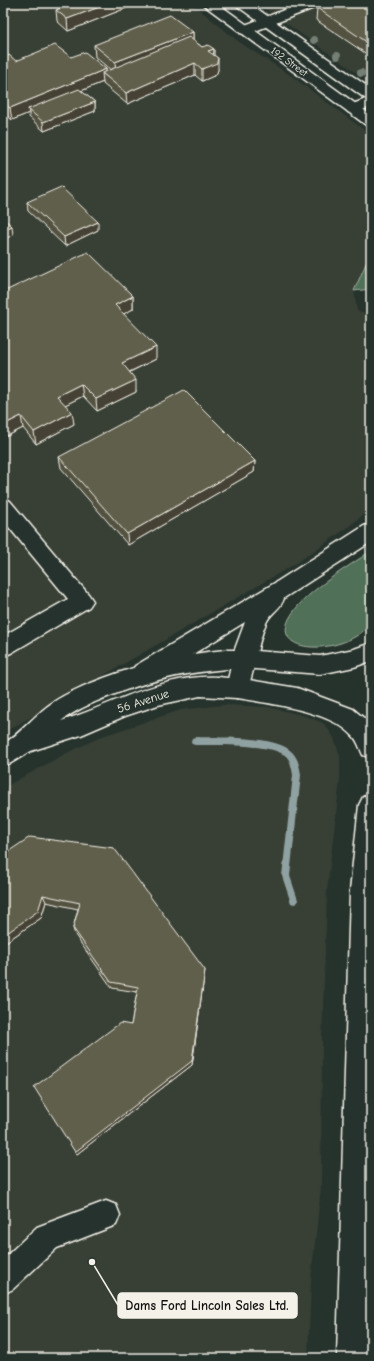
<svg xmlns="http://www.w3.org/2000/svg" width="374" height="1361" viewBox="0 0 374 1361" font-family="'Comic Neue',sans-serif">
	<rect width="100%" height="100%" fill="#26332d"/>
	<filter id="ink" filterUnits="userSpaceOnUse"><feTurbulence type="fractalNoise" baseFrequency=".025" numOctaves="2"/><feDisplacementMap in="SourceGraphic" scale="8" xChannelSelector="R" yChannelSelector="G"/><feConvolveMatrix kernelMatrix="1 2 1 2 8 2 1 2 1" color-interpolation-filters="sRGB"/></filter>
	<g filter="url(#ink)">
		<g fill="#384036">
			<path d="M3,3H191L239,42L290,75L371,135V252L354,291L357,311L371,314V508L347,528L298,562L146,651L3,733Z"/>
			<path d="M257,3H371V83L343,63Z"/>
			<path d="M223,705L268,707L305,716L323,723L333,736L340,756V779L327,890L322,1039L321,1187L311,1278L308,1358H3V788L67,753L103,736L181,710Z"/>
		</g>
		<g fill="#517059" stroke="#a2b0a0">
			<path d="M371,252V289L354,291Z"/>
			<path d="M371,551V622C352,654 270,658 289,619C301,594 348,567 371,551Z"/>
		</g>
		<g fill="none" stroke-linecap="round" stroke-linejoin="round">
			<path fill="#90a1a2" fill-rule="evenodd" d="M195,737C217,738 277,735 292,752C298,758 300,767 301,775L290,876L298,900L297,903L294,904L291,903L282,876L293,775C292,769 291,762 287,757C274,743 215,745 195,745L192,744L191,741L192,738Z"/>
			<g stroke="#f4f1e8" stroke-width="3">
				<g id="minor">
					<path d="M302,3H321L319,6L250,33L245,34L240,33L238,30L240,27Z"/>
					<path d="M371,97V107L353,113L348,112L346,109L348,106Z"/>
					<path d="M3,498L10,501L89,595L93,601L89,607L11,653L3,656V636L68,599L3,520Z"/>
					<path d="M371,524V542L284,598C282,608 270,613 266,623C256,646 255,674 245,695L237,698L229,695L226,688L235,649L245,622L151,680L143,682L135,680L132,673L135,666L278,581L364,526Z"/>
					<path d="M106,1201L116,1205L120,1215L116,1225L57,1248L13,1289L3,1294V1259L37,1227Z"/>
				</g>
			</g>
			<g stroke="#f4f1e8" stroke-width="3">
				<g id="major">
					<path d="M201,3H217L371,115V127L366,125Z"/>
					<path d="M233,3H249L371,89V100L366,99Z"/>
					<path d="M225,650H244L252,652L255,659L252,666L244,668C197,670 154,678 110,696C93,702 76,710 61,721C113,705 162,674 218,677C227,678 236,678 245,681L248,688L245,695L237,698L200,696L158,705L125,716L81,735L31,751L11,763L3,766V744C22,733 34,715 52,703C68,692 86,685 104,678C144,663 183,654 225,650Z"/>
				</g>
			</g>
			<g stroke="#f4f1e8" stroke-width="3">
				<g id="highway">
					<path d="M371,643V661L354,667L320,674L244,668L236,666L233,659L236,652L244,650L320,656L354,649Z"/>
					<path d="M237,678L297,688L353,709L371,724V758L363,755C360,749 358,741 353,736C332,711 268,703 237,698L229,695L226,688L229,681Z"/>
					<path d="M371,794V1106L367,1358H337L350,891L359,805L363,797Z"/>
				</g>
			</g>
			<use href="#minor" fill="#26332d" fill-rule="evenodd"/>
			<use href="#major" fill="#26332d" fill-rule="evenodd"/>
			<use href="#highway" fill="#26332d" fill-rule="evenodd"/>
		</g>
		<g fill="#747f74">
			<circle cx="314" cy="40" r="4"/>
			<circle cx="337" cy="56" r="4"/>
			<circle cx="361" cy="73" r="4"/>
		</g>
		<g fill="#535140" stroke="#f4f1e8">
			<path d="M63,3H139L68,31L57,21L56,10L64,7Z"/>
			<path d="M371,3V57L316,20L317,8Z"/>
			<path d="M193,32V40L202,47L214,49V55L218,70L216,75L202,81L195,75L127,104L103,84V82L81,91L95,102V111L44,131L29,117V113L12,120L3,112V57L16,61L71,57L106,69V71L111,70L95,57L94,45Z"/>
			<path d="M27,202L98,230L65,246L28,211Z"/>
			<path d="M3,292L133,296V309L123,314L156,359L130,372L136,392L97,411L83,396L65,405L74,424L36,444L23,428L3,438Z"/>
			<path d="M59,457L255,461L254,472L128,545L61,468Z"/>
			<path d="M3,855L204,975L192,1065L77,1154L131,1025L137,992L112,988L75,935L73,928L78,909L46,902L41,918L3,944Z"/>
		</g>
		<g fill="#444234" stroke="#f4f1e8">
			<path d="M110,3H139L68,31L67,19Z"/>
			<path d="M193,32V43L116,74L115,62Z"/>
			<path d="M3,45H4L6,53L3,55Z"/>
			<path d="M214,49L213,60L208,51Z"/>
			<path d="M218,58V70L216,75L202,81V69Z"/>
			<path d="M195,63V75L127,104L126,93Z"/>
			<path d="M106,69L107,77L102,73L103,82L31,111L28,109L29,113L12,120L10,108Z"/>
			<path d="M95,102V111L44,131L43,122Z"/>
			<path d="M98,222V230L65,246L64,237Z"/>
			<path d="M12,226L13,235L3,240V230Z"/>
			<path d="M133,296V309L116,318L115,305Z"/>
			<path d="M156,347V359L123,375L122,363Z"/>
			<path d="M136,380V392L97,411L96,399Z"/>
			<path d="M81,384L83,396L59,408L57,396Z"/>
			<path d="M72,412L74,424L36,444L34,432Z"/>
			<path d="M21,416L23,428L3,438V425Z"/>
			<path d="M255,461L254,472L128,545L127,534Z"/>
			<path d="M43,895L46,902L41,918L3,944V936Z"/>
			<path d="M205,970L192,1065L77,1154L75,1152Z"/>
		</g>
		<g fill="#615e4b" stroke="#f4f1e8">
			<path d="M66,3H110L67,19L56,10L69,5Z"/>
			<path d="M330,3H371V45L317,8Z"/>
			<path d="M170,15L193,32L115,62L94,45Z"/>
			<path d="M189,37L202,47L208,45L214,49L208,51L218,58L217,63L202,69L195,63L126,93L102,73Z"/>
			<path d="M55,45L71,57L85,52L106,69L10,108L3,102V57L9,55L16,61Z"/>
			<path d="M79,89L95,102L43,122L28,109Z"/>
			<path d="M61,187L98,222L64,237L27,202Z"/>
			<path d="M3,218L12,226L3,230Z"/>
			<path d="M88,252L133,296L115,305L156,347L122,363L136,380L96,399L81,384L57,396L72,412L34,432L21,416L3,425V292Z"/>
			<path d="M184,390L255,461L127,534L59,457Z"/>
			<path d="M30,837L114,848L205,970L192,1061L75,1152L34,1087L120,1023L131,1025L138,987L111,982L73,928L80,903L43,895L38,911L3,936V855Z"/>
		</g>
	</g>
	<g text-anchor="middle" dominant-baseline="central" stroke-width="3" stroke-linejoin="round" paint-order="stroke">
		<g font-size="10" fill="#f4f1e8" stroke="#26332d">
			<text transform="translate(289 62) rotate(36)">192 Street</text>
		</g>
		<g font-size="12" fill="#f4f1e8" stroke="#26332d">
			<text transform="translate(143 701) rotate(-18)">56 Avenue</text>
		</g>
	</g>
	<path fill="none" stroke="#f4f1e8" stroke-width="1.5" d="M92 1262L118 1305"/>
	<circle fill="#f4f1e8" stroke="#26332d" stroke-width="1.5" cx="92" cy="1262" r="4"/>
	<rect fill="#f4f1e8" stroke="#f4f1e8" stroke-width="1.5" x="118" y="1293" width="179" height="25" rx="4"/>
	<g font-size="13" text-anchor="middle" font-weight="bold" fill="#111">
		<text x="207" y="1310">Dams Ford Lincoln Sales Ltd.</text>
	</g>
	<rect width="374" height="1361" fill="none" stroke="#26332d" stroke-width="16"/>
	<rect x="8" y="8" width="358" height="1345" fill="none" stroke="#f4f1e8" stroke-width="1.5" filter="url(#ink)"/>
</svg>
